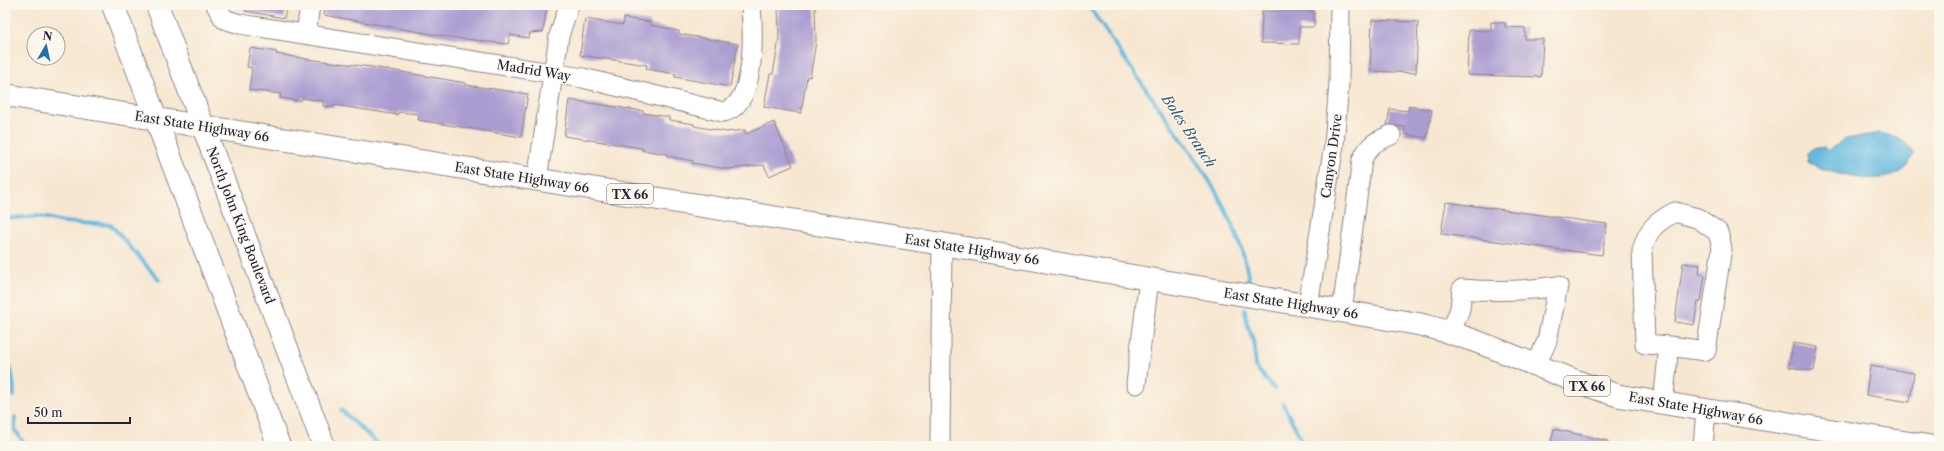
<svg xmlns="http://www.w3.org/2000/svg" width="1944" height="451" viewBox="0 0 1944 451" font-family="'Libre Caslon Text',serif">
	<rect width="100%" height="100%" fill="#fbf7ec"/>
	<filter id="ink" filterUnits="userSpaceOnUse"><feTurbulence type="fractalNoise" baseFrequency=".025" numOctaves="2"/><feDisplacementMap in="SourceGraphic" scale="8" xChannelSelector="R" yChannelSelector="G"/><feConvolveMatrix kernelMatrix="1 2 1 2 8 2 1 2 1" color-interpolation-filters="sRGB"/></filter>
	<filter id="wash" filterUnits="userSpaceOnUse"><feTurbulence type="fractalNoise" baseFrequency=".012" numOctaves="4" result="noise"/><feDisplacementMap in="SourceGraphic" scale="16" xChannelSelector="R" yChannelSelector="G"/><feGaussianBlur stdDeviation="0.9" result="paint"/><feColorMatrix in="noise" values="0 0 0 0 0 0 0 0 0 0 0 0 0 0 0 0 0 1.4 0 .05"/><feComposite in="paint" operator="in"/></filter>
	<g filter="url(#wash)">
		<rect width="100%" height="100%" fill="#f7e7d1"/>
		<path fill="#64b9e0" stroke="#436e8e" d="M1880,133C1895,136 1907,140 1914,154C1912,157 1910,162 1908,165C1887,190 1832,175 1808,162L1807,153L1812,149L1824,147L1827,151L1846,139Z"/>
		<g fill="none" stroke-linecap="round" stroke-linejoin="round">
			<g stroke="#64b9e0" stroke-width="4">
				<path d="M1088,5C1110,38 1132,70 1155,102C1194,157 1239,213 1249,281"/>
				<path d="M5,219L37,216L64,222L111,225L159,280"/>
				<path d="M1245,310L1247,323L1255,346V366L1274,389"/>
				<path d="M5,360C14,370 13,383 14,396"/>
				<path d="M1283,404L1305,446"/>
				<path d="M341,410L380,446"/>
				<path d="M15,417V430L26,446"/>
			</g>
		</g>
		<g id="blocks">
			<g fill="#ab9cd1">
				<path d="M245,5H287L284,18L245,11Z"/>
				<path d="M326,5H547L543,32L530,33L529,38L510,35L508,44L448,37L324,15Z"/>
				<path d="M778,5H815L816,42L810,77L807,76L801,113L764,107L770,74H773L779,39Z"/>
				<path d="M1262,11H1314V27H1299V44L1261,43Z"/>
				<path d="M624,18L650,22V25L679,31V34L738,44L730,87L675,77L676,74L646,69L647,65L580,55L585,19L623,25Z"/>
				<path d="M1372,20L1418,22L1416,73L1370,71Z"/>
				<path d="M1491,22L1505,23V27L1525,28V39H1543L1541,77L1467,75L1469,30L1491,31Z"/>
				<path d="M250,48L277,52L276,54L307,59L372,67L466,83V85L528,94L521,137L418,120L419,114L398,112V115L334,105V107L323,106L324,101L302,98L301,101L280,98L281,94L249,90L252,68L247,67Z"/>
				<path d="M569,100L643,111V113L669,117V120L694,124V126L727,132L745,130L746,134L774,122L793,166L769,176L764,165L727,169L692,163L693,161L667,156V154L642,150V148L564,136Z"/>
				<path d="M1409,106L1432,110L1427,138L1404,134L1405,127L1387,125L1390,109L1408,111Z"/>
				<path d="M1446,202L1607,224L1602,255L1441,234Z"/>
				<path d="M1683,263L1700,265L1699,274L1705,275L1701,301H1698L1694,325L1675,322Z"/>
				<path d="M1793,343L1818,347L1814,371L1789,367Z"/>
				<path d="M1870,366L1914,373L1910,402L1866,395Z"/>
				<path d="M1554,429L1608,441L1607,446H1550Z"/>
			</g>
		</g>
	</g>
	<g filter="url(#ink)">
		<use href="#blocks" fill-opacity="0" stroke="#8c8486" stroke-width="1"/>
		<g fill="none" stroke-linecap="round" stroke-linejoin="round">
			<g stroke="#8c8486" stroke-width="21">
				<g id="minor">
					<path d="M216,5L224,19L240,24L583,78L723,112C757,105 753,31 751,5"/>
					<path d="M306,34L310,5"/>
					<path d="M537,179L559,36L569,5"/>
					<path d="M1308,305L1334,145L1339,83L1340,5"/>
					<path d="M1342,311L1362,160C1369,144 1375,142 1391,135"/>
					<path d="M1451,332L1460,309L1462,289C1495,292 1525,291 1558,286L1547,341L1536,365"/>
					<path d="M1136,384L1149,279"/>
					<path d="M1663,404L1669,346L1645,344L1642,251C1647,230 1656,222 1675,212L1697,218L1718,232L1722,248L1706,351L1669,346"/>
					<path d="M940,446L942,244"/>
					<path d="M1703,446L1706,411"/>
				</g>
			</g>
			<g stroke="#8c8486" stroke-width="24">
				<g id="major">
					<path d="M113,5L279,446"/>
					<path d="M157,5L324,446"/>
					<path d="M5,95L942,244L1418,324C1489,340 1551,376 1620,396L1928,446"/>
				</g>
			</g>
			<use href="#minor" stroke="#fff" stroke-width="19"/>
			<use href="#major" stroke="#fff" stroke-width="22"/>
		</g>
	</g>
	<g text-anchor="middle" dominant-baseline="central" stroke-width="3" stroke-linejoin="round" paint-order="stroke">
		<g fill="#fbf7ec" stroke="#636270" stroke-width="1">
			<rect x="607" y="184" width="46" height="20" rx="3"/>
			<rect x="1564" y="376" width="46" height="20" rx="3"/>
		</g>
		<g font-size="12" font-weight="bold" fill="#22223b">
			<text x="630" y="194">TX 66</text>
			<text x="1587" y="386">TX 66</text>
		</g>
		<g font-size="13" fill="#22223b" stroke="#fbf7ec">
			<text transform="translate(534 70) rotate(9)">Madrid Way</text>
			<text transform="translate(202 126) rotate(9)">East State Highway 66</text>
			<text transform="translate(1331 156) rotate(-82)">Canyon Drive</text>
			<text transform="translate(522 177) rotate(9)">East State Highway 66</text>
			<text transform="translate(241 225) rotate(69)">North John King Boulevard</text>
			<text transform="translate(972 249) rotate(9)">East State Highway 66</text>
			<text transform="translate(1291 303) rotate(9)">East State Highway 66</text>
			<text transform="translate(1696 408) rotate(10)">East State Highway 66</text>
		</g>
		<g font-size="14" font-style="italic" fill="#395775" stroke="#fbf7ec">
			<text transform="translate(1189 131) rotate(56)">Boles Branch</text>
		</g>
	</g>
	<rect width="1944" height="451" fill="none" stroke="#fbf7ec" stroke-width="20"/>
	<g transform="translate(46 46) rotate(9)"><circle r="19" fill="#fbf7ec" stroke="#a4a2a5"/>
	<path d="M0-3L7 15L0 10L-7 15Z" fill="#1f6fb2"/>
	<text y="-6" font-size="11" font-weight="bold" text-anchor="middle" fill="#22223b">N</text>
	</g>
	<path d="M28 417v6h102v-6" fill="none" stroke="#22223b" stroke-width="2"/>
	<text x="34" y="417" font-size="12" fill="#22223b" stroke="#fbf7ec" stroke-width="3" paint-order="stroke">50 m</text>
</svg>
